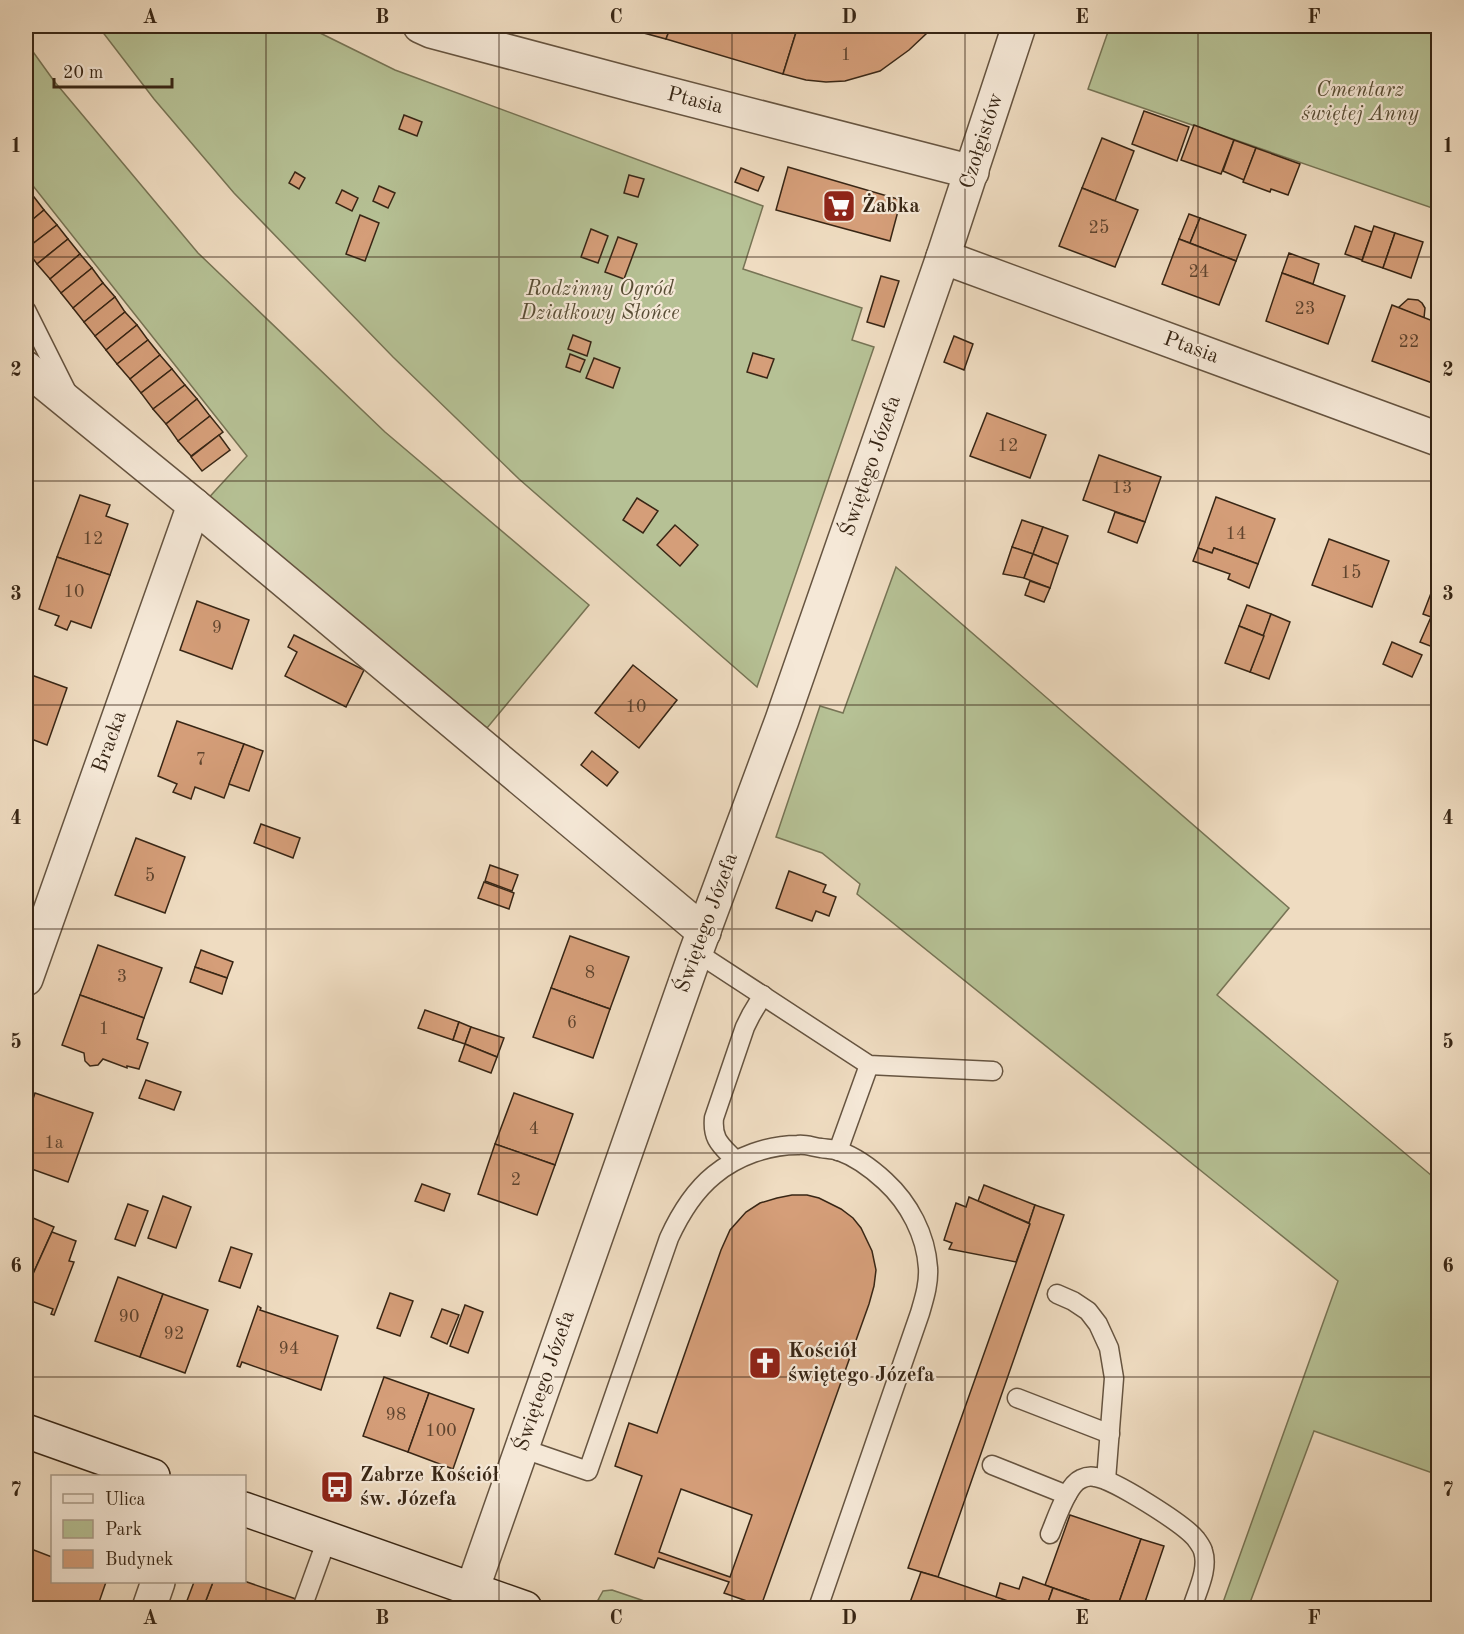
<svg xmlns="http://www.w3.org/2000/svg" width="1464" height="1634" viewBox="0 0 1464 1634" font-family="'Old Standard TT',serif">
	<rect width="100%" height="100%" fill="#efdcc1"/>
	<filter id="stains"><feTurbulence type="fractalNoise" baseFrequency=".00333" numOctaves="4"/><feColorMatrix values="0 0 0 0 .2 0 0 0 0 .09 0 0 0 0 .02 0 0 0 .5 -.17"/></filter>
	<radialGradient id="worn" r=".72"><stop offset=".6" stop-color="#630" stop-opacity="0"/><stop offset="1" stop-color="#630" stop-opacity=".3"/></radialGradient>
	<g fill="#b6c195" stroke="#777455" stroke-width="1.5">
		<path d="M98,26H313L312,29L395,70L763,206L743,269L862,308L852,340L874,347L757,687L519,479L393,357L234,193L154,99Z"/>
		<path d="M1110,26H1438V210L1088,89Z"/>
		<path d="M26,42L54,81L198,253L385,432L589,605L487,728L343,617L204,503L247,456L26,177Z"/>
		<path d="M896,567L1289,908L1217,995L1438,1181V1475L1314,1431L1248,1608H1221L1338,1281L857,894L860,884L822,853L776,837L820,706L843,713Z"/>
		<path d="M612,1590L665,1608H625L598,1600L603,1591Z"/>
	</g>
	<g fill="#d59e79" stroke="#382615" stroke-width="1.5" fill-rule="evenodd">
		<path d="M618,26H671L666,39Z"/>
		<path d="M671,26H798L783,74L666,39Z"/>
		<path d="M798,26H931L927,33L909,50L880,71L845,81L826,82L806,80L783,74Z"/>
		<path d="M1144,111L1189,127L1177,161L1132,144Z"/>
		<path d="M404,115L422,122L417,136L399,129Z"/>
		<path d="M1194,125L1234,140L1221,174L1181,160Z"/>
		<path d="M1102,138L1134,151L1115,201L1082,188Z"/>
		<path d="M1234,140L1256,148L1244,180L1223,171Z"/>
		<path d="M1256,148L1300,164L1288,195L1271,189L1270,192L1243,182Z"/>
		<path d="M788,167L901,200L890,241L776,210Z"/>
		<path d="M741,168L764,177L758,191L735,182Z"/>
		<path d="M295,172L305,178L299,189L289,183Z"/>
		<path d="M629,175L644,179L638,197L624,193Z"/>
		<path d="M379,186L395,193L388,208L373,201Z"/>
		<path d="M1082,188L1138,210L1115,267L1059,246Z"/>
		<path d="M342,190L358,198L352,211L336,203Z"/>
		<path d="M34,197L44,210L26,225V204Z"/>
		<path d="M44,210L57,225L26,249V225Z"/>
		<path d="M1189,214L1200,218L1190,243L1179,239Z"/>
		<path d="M360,215L379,223L365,261L346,254Z"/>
		<path d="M1200,218L1246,235L1236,261L1190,243Z"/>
		<path d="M57,225L68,239L37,264L26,249Z"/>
		<path d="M1355,226L1372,232L1362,260L1345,254Z"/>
		<path d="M1374,226L1395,233L1383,268L1362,261Z"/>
		<path d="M591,229L608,236L598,263L581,257Z"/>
		<path d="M1395,233L1423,242L1411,278L1383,268Z"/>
		<path d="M618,237L637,244L624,279L605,272Z"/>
		<path d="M68,239L80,254L50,279L37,264Z"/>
		<path d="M1179,239L1236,261L1219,305L1162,284Z"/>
		<path d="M1289,253L1319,264L1313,284L1282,273Z"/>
		<path d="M80,254L92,268L61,293L50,279Z"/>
		<path d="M92,268L103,283L73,308L61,293Z"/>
		<path d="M1282,273L1345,296L1328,344L1266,321Z"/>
		<path d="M881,276L899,281L884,327L867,322Z"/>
		<path d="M103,283L115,297L84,322L73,308Z"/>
		<path d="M115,297L125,312L95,336L84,322Z"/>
		<path d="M1408,299L1418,300L1422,303L1425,308L1424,318L1398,308Z"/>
		<path d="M1392,305L1438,323V375L1435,384L1372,361Z"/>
		<path d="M125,312L137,325L106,350L95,336Z"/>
		<path d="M137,325L148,340L117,364L106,350Z"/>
		<path d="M573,335L591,342L587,356L568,349Z"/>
		<path d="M954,336L973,344L964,370L944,362Z"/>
		<path d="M148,340L160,355L130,379L117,364Z"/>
		<path d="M753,353L774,359L767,378L747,372Z"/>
		<path d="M570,354L585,360L580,372L566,367Z"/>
		<path d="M160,355L172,369L141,393L130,379Z"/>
		<path d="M594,358L620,368L613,388L586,378Z"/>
		<path d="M172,369L185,385L153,409L141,393Z"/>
		<path d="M185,385L197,399L166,424L153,409Z"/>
		<path d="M197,399L210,416L178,441L166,424Z"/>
		<path d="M987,413L1046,435L1030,478L970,456Z"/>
		<path d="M210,416L223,432L191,456L178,441Z"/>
		<path d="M219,435L230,450L202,471L191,457Z"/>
		<path d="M1099,455L1161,477L1145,522L1083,500Z"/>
		<path d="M80,495L110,505L106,516L128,524L110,575L57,557Z"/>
		<path d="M1216,497L1275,519L1258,564L1214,548L1212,553L1198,548Z"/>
		<path d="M637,498L658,511L643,533L623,520Z"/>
		<path d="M1115,512L1145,522L1137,543L1108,532Z"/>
		<path d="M1022,520L1043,527L1033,554L1012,547Z"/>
		<path d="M675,525L698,545L680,566L657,545Z"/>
		<path d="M1043,527L1068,536L1058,564L1033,554Z"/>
		<path d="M1329,539L1389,561L1372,607L1312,585Z"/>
		<path d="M1012,547L1033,554L1024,578L1003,574Z"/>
		<path d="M1198,548L1212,553L1214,548L1258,564L1249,588L1228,579L1230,574L1193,561Z"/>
		<path d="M1033,554L1058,564L1050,588L1024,578Z"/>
		<path d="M57,557L110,575L91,628L71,621L67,630L55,625L59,616L39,609Z"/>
		<path d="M1030,581L1050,588L1044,602L1025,595Z"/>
		<path d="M1433,588L1438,590V649L1420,642L1431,617L1423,614Z"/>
		<path d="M197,601L249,620L232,669L180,650Z"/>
		<path d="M1247,605L1271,614L1264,636L1239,626Z"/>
		<path d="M1271,614L1290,622L1269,679L1250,672Z"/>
		<path d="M1239,626L1264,636L1250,672L1225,663Z"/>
		<path d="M294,635L364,670L346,707L285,676L297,652L288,647Z"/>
		<path d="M1392,642L1422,655L1412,677L1383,664Z"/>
		<path d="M633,665L677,700L639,748L595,713Z"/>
		<path d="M26,673L67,688L47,745L26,737Z"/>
		<path d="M177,721L244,744L224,798L195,787L191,799L173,792L177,784L158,776Z"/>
		<path d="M244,744L263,751L249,791L229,784Z"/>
		<path d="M592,751L618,772L607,786L581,765Z"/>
		<path d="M261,824L300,838L293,858L254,843Z"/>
		<path d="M136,838L185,857L165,913L115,895Z"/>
		<path d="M490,865L518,875L512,891L485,881Z"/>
		<path d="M789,871L826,885L823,892L836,897L829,916L816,911L812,921L776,908Z"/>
		<path d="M484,882L514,893L509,909L478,898Z"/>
		<path d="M570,936L629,957L610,1009L551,988Z"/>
		<path d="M98,945L162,968L144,1018L80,995Z"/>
		<path d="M201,950L233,962L227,978L195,967Z"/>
		<path d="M195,967L227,978L222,994L190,982Z"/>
		<path d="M551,988L610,1009L593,1058L533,1037Z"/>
		<path d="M80,995L144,1018L137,1039L148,1043L139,1069L127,1066V1068L103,1059L98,1065L90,1066L85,1061L84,1053L62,1045Z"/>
		<path d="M425,1010L459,1022L453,1040L418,1028Z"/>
		<path d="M459,1022L471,1027L465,1044L453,1040Z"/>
		<path d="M471,1027L504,1038L497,1057L465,1044Z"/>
		<path d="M465,1044L497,1057L491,1073L459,1061Z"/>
		<path d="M146,1080L181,1092L174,1110L139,1098Z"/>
		<path d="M35,1093L93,1113L68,1182L26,1167V1120Z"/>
		<path d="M514,1093L573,1114L555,1165L495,1144Z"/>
		<path d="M495,1144L555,1165L537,1215L478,1194Z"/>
		<path d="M422,1184L450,1194L444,1211L415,1201Z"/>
		<path d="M984,1185L1035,1205L1029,1223L978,1201Z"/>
		<path d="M792,1195H807L819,1198L841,1209L853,1218L861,1228L872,1251L876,1270L874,1286L869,1304L761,1606L724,1593L729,1582L658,1558L654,1568L615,1554L642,1476L615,1466L629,1423L657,1433L721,1250L730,1230L746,1212L760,1203L777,1198ZM681,1489L752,1515L730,1577L659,1552Z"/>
		<path d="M163,1196L191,1207L176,1248L148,1238Z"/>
		<path d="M969,1197L1030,1224L1016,1262L949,1249L952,1243L944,1240L956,1203L966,1207Z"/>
		<path d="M128,1204L148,1211L135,1246L115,1239Z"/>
		<path d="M1035,1205L1064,1215L938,1577L908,1568L1030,1224L1029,1223Z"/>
		<path d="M26,1215L54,1227L28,1285H26Z"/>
		<path d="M52,1232L76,1241L69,1261L74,1262L54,1315L51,1314L53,1309L26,1299V1301V1292L28,1285Z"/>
		<path d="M231,1247L252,1254L240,1288L219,1281Z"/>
		<path d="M118,1277L163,1294L140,1357L95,1341Z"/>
		<path d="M390,1293L413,1301L400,1336L377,1328Z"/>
		<path d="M163,1294L208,1310L185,1373L140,1357Z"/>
		<path d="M465,1305L483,1312L468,1353L450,1346Z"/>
		<path d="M258,1306L261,1308L260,1310L338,1336L321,1390L242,1362L240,1367L237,1366Z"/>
		<path d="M442,1309L459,1315L447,1344L431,1337Z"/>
		<path d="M384,1377L429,1393L408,1452L363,1436Z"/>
		<path d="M429,1393L474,1409L453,1469L408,1452Z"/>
		<path d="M1070,1515L1141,1539L1117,1608H1111L1045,1585Z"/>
		<path d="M1141,1539L1164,1546L1143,1608H1117Z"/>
		<path d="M26,1547L52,1557V1582H106L97,1608H26Z"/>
		<path d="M921,1572L938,1577L1029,1608H908Z"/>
		<path d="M1023,1577L1053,1588L1046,1608H1029L996,1597L1000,1583L1019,1589Z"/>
		<path d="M244,1581L296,1599L293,1608H203L213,1582Z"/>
		<path d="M194,1582H213L203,1608H192L185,1606Z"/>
		<path d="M1053,1588L1111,1608H1046Z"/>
	</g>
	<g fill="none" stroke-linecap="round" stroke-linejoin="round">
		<g stroke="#665440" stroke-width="21">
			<g id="lane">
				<path d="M26,310L67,392"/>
				<path d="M696,952L869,1065L993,1071"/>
				<path d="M838,1151L869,1065"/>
				<path d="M735,1160C721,1145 712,1140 714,1118L745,1027L751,1015L763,995"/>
				<path d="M1057,1294L1073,1301L1088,1311L1098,1324L1109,1348L1114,1378L1106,1480"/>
				<path d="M1017,1398L1110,1434"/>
				<path d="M521,1448L588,1471L669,1238C680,1214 693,1192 714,1175C737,1156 768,1145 798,1145C805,1144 813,1147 821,1148C827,1149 833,1149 839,1151C856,1157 872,1169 885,1181C909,1203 926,1235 928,1268C929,1284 924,1299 920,1313L818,1608"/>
				<path d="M992,1465L1067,1495"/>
				<path d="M1050,1534C1056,1520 1067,1485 1081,1479C1085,1477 1091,1476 1095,1477C1113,1479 1184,1524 1196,1539C1198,1542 1202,1547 1203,1551C1209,1569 1197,1591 1192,1608"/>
				<path d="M302,1608L327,1539"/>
			</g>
		</g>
		<g stroke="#665440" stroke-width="36">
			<g id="street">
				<path d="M420,26L431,31L634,85L972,172"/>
				<path d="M943,257L1438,439"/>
				<path d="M26,368L194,505L704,932"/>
				<path d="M26,979L194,505"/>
				<path d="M472,1590L696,952L782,720L943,257L1019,26"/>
				<path d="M149,1608L158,1582"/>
			</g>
		</g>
		<g stroke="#382615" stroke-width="36">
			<g id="secondary">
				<path d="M26,1431L153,1476"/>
				<path d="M244,1509L525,1608"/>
			</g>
		</g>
		<use href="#lane" stroke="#f5e8d7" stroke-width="18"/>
		<use href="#street" stroke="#f5e8d7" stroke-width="33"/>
		<use href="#secondary" stroke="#f5e8d7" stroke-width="33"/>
	</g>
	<path fill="none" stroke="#382615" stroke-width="1.5" stroke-opacity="0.55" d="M266,26V1608M499,26V1608M732,26V1608M965,26V1608M1198,26V1608M26,257H1438M26,481H1438M26,705H1438M26,929H1438M26,1153H1438M26,1377H1438"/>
	<defs>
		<g id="supermarket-square" transform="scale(1.725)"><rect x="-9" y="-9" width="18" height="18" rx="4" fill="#8f2418" stroke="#f5e8d7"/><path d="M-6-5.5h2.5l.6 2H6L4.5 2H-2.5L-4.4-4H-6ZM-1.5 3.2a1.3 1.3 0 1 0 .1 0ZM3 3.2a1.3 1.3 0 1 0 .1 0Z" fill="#fff"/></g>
		<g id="church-square" transform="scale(1.725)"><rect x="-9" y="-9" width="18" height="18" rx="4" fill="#8f2418" stroke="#f5e8d7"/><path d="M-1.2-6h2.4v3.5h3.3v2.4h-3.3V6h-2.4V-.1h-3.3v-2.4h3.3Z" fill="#fff"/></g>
		<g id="bus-square" transform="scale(1.725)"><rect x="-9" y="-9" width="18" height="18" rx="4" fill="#8f2418" stroke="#f5e8d7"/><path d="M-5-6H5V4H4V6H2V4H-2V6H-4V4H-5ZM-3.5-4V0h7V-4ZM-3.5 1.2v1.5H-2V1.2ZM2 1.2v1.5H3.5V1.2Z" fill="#fff"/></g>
	</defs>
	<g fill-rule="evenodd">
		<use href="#supermarket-square" x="839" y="206"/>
		<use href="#church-square" x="765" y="1363"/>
		<use href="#bus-square" x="337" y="1487"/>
	</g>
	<g text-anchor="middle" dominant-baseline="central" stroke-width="4.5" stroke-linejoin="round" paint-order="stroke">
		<g font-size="18" fill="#5f442e">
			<text x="846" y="55">1</text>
			<text x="1099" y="228">25</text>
			<text x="1199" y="272">24</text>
			<text x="1305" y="309">23</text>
			<text x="1409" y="342">22</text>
			<text x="1008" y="446">12</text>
			<text x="1122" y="488">13</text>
			<text x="1236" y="534">14</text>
			<text x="93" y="539">12</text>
			<text x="1351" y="573">15</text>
			<text x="74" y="592">10</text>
			<text x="217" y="628">9</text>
			<text x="636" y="707">10</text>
			<text x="201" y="760">7</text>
			<text x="150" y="876">5</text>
			<text x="590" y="973">8</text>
			<text x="122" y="977">3</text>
			<text x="572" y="1023">6</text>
			<text x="104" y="1029">1</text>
			<text x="534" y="1129">4</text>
			<text x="54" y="1143">1a</text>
			<text x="516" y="1180">2</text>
			<text x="129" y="1317">90</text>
			<text x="174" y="1334">92</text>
			<text x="289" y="1349">94</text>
			<text x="396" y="1415">98</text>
			<text x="441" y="1431">100</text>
		</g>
		<g font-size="21" font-style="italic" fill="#584d35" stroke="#f5e8d7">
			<text x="1360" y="90">Cmentarz<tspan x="1360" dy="24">świętej Anny</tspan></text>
			<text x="600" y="289">Rodzinny Ogród<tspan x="600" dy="24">Działkowy Słońce</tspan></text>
		</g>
		<g font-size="21" fill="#382615" stroke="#f5e8d7">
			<text transform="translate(695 101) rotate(14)">Ptasia</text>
			<text transform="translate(982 141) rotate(-72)">Czołgistów</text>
			<text transform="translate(1191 348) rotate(20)">Ptasia</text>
			<text transform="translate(871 466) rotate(-71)">Świętego Józefa</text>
			<text transform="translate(110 742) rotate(-70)">Bracka</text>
			<text transform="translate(707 923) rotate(-70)">Świętego Józefa</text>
			<text transform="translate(545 1381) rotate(-71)">Świętego Józefa</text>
		</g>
		<g font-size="21" font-weight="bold" fill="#382615" stroke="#f5e8d7" text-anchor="start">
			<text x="862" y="206">Żabka</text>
			<text x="788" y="1351">Kościół<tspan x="788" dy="24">świętego Józefa</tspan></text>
			<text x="360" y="1475">Zabrze Kościół<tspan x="360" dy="24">św. Józefa</tspan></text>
		</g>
	</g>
	<rect width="1464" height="1634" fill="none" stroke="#efdcc1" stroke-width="66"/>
	<rect x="51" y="1475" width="195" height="108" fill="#f5e8d7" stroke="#a99a89" stroke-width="1.5"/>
	<rect x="63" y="1494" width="30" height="9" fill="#f5e8d7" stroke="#a99a89" stroke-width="1.5"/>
	<text x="105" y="1505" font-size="18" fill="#382615">Ulica</text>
	<rect x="63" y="1520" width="30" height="18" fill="#b6c195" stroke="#a99a89" stroke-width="1.5"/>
	<text x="105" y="1535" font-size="18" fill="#382615">Park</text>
	<rect x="63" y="1550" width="30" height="18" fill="#d59e79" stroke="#a99a89" stroke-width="1.5"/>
	<text x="105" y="1565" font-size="18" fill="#382615">Budynek</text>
	<path d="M54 78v9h118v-9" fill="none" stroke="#382615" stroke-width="3"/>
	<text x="63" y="78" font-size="18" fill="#382615" stroke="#f5e8d7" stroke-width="4.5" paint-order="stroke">20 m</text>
	<rect x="33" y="33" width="1398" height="1568" fill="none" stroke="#382615" stroke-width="2"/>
	<g font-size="20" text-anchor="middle" font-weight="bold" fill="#382615">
		<text x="150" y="23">A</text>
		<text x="382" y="23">B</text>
		<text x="616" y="23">C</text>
		<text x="849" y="23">D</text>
		<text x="1082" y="23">E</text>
		<text x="1314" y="23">F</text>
		<text x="16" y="152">1</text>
		<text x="1448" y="152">1</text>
		<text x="16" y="376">2</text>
		<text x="1448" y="376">2</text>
		<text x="16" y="600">3</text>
		<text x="1448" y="600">3</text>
		<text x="16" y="824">4</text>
		<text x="1448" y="824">4</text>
		<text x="16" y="1048">5</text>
		<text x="1448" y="1048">5</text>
		<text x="16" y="1272">6</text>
		<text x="1448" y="1272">6</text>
		<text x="16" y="1496">7</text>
		<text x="1448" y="1496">7</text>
		<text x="150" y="1624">A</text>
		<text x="382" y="1624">B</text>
		<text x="616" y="1624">C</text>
		<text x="849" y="1624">D</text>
		<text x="1082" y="1624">E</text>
		<text x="1314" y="1624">F</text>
	</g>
	<rect width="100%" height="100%" filter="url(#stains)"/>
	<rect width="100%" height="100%" fill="url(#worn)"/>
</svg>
